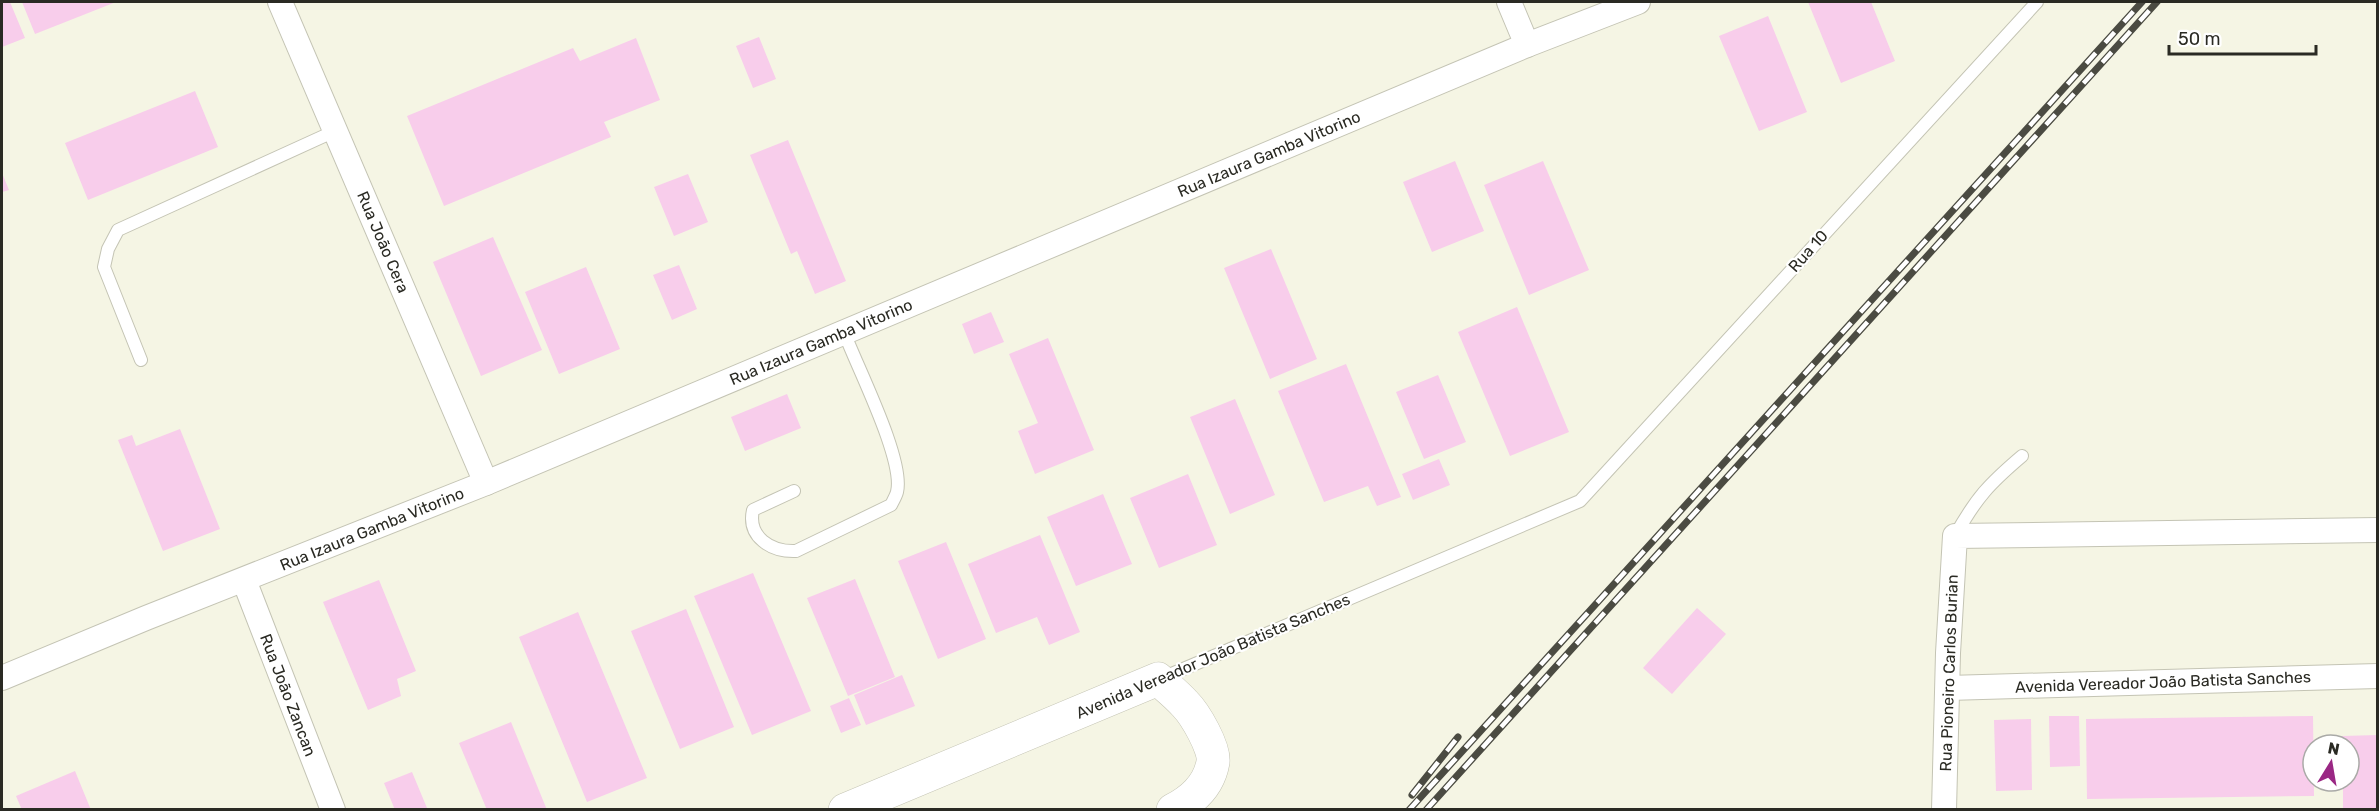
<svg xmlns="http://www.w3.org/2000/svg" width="2379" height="811" viewBox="0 0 2379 811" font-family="Rubik,sans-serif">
	<rect width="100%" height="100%" fill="#f5f5e4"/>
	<g fill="#f8cdeb">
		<path d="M2,2H10L25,38L2,47Z"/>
		<path d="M22,2H116L35,34Z"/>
		<path d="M1808,2H1871L1895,61L1841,83Z"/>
		<path d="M1768,16L1807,112L1759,131L1719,36Z"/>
		<path d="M759,37L776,79L753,88L736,46Z"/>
		<path d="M636,38L660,100L604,122L611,137L444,206L407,116L573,48L580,61Z"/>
		<path d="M195,91L218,147L88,200L65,143Z"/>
		<path d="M788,140L846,281L815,294L797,251L791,254L750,155Z"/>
		<path d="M1455,161L1484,231L1432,252L1403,182Z"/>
		<path d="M1543,161L1589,270L1529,295L1484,185Z"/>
		<path d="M2,173L9,190L2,192Z"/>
		<path d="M688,174L708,222L674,236L654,187Z"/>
		<path d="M493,237L542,350L481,376L433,262Z"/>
		<path d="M1271,249L1317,359L1270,379L1224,268Z"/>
		<path d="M679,265L697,309L672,320L653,275Z"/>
		<path d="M586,267L620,349L559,374L525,292Z"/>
		<path d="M1517,307L1569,432L1510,456L1458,332Z"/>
		<path d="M991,312L1004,342L974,354L962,324Z"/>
		<path d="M1048,338L1094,450L1035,474L1018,431L1038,423L1009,354Z"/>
		<path d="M1346,364L1401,497L1377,506L1368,486L1324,502L1278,391Z"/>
		<path d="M1438,375L1466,442L1424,459L1396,392Z"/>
		<path d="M787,394L801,428L745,451L731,417Z"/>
		<path d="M1235,399L1275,495L1230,514L1190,417Z"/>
		<path d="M180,429L220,529L163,551L118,440L132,435L136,446Z"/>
		<path d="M1439,459L1450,485L1413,500L1402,474Z"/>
		<path d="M1188,474L1217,545L1159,568L1130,498Z"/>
		<path d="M1103,494L1132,564L1076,586L1047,517Z"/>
		<path d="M1040,535L1080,632L1049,645L1037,617L996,633L968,564Z"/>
		<path d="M946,542L986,639L938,659L898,561Z"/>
		<path d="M753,573L811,711L752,735L694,596Z"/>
		<path d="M855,579L895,677L848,696L807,598Z"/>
		<path d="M379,580L416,671L397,679L401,696L368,710L323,602Z"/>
		<path d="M1697,608L1726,634L1672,694L1643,668Z"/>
		<path d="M686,609L734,727L680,749L631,631Z"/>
		<path d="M578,612L647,778L587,802L519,637Z"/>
		<path d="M902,675L915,706L866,725L854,695Z"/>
		<path d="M849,698L861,725L841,733L830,706Z"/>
		<path d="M2049,716H2079L2080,766L2050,767Z"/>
		<path d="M2313,716L2314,796L2087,799L2086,719Z"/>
		<path d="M2031,719L2032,790L1996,791L1994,720Z"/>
		<path d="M511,722L547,810H487L459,743Z"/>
		<path d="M2378,735V810H2343V781H2349V745H2342V736Z"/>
		<path d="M75,771L91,810H22L16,796Z"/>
		<path d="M412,772L427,808L395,810L384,783Z"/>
	</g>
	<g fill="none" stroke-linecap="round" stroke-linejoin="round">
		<g stroke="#c4c4b4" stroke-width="14">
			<g id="lane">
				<path d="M141,360L104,267L108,249L118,230L335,131"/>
				<path d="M794,491L753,510C747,537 771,552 796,551L891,505C893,501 896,496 897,492C905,460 857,367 844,332"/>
				<path d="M1955,536C1976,498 1989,484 2022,456"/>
				<path d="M1162,678L1580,501L2037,2"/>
			</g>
		</g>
		<g stroke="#c4c4b4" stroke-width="26">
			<g id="street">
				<path d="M280,2L486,483"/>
				<path d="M1509,2L1527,45"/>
				<path d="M244,580L333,810"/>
				<path d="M2,678L146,618L486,483L1527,45L1638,2"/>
				<path d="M1948,688L2378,676"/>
				<path d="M1944,810L1948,653L1955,536L2378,530"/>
			</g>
		</g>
		<g stroke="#c4c4b4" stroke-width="34">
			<path id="secondary" d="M845,810L1158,679C1167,687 1177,695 1185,704C1195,714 1215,748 1213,762C1209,785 1193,800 1173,810"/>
		</g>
		<use href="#lane" stroke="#fff" stroke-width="12"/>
		<use href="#street" stroke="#fff" stroke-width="24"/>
		<use href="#secondary" stroke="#fff" stroke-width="33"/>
		<g stroke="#4b4b42" stroke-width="7">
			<g id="rail">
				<path d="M1412,795L1458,737"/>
				<path d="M1409,810L2142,2"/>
				<path d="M1426,810L2157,2"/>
			</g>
		</g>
		<use href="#rail" stroke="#fff" stroke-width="4.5" stroke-dasharray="14" stroke-linecap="butt"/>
	</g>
	<g text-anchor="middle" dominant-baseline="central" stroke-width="4.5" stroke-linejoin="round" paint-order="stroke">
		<g font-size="16" fill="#2a2a23" stroke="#fff">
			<text transform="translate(1269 154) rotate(-23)">Rua Izaura Gamba Vitorino</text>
			<text transform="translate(383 242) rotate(67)">Rua João Cera</text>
			<text transform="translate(1808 251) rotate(-48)">Rua 10</text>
			<text transform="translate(821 342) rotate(-23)">Rua Izaura Gamba Vitorino</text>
			<text transform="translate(372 529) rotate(-22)">Rua Izaura Gamba Vitorino</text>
			<text transform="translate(1213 656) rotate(-23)">Avenida Vereador João Batista Sanches</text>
			<text transform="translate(1949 673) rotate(-88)">Rua Pioneiro Carlos Burian</text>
			<text transform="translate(2163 682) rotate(-2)">Avenida Vereador João Batista Sanches</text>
			<text transform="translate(288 695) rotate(69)">Rua João Zancan</text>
		</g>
	</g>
	<rect width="2379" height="811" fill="none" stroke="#2a2a23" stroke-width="6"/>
	<g transform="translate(2331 763) rotate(11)"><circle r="28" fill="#ffffff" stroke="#aaaaa7" stroke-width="1.5"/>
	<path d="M0-4.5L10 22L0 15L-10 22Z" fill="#9a2784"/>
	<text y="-9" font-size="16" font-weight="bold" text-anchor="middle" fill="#2a2a23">N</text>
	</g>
	<path d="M2169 45v9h147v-9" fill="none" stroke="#2a2a23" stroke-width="3"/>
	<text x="2178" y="45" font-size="18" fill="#2a2a23" stroke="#ffffff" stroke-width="4.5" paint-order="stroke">50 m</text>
</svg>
